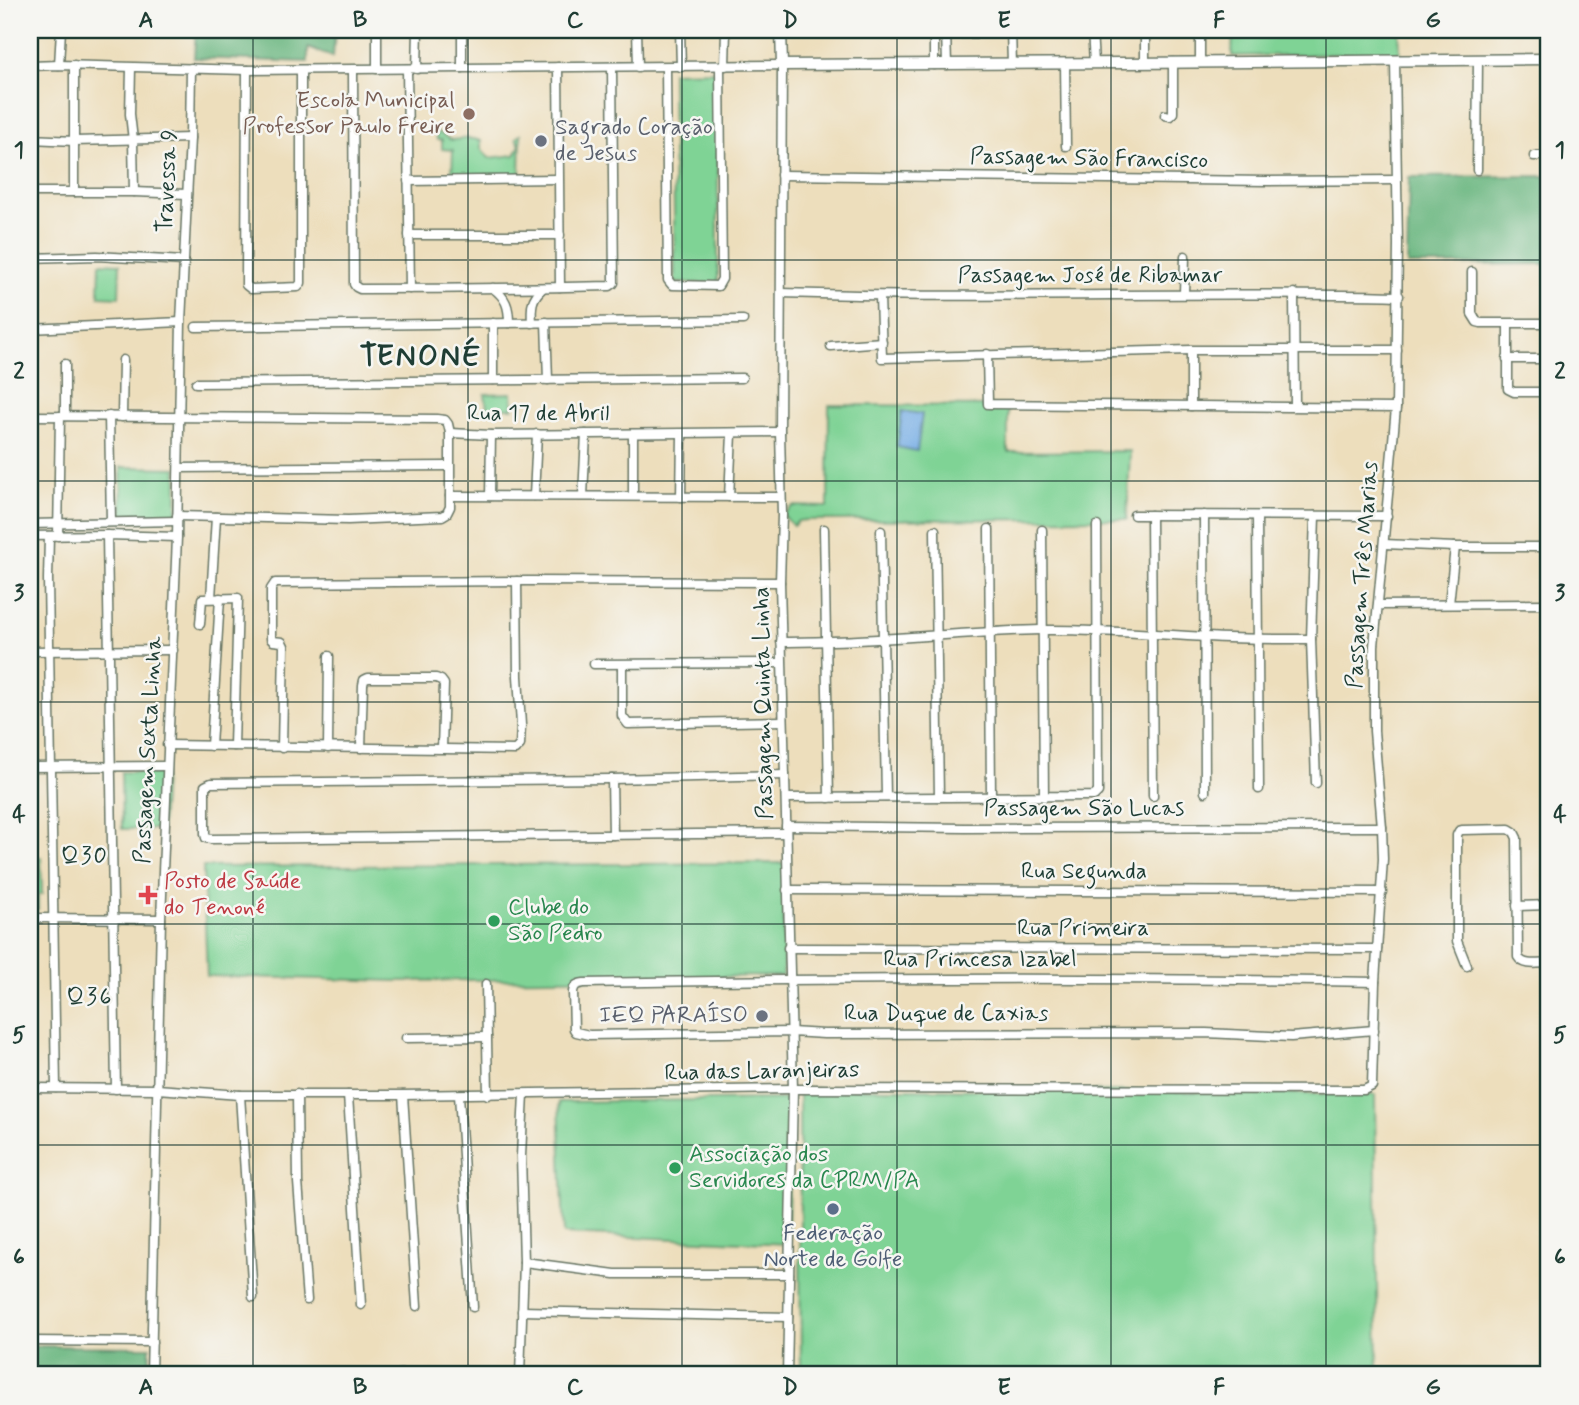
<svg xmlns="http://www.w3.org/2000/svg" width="1579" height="1405" viewBox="0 0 1579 1405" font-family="Mynerve,sans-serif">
	<rect width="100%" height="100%" fill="#f6f6f2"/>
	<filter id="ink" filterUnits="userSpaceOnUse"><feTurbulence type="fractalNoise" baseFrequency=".0143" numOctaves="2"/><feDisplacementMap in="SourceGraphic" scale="14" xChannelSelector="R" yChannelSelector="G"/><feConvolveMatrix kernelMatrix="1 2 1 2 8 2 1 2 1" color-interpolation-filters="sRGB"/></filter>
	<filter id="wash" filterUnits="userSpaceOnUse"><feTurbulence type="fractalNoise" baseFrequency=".00686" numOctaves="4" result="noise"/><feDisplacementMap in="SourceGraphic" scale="28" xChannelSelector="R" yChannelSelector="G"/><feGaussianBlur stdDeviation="1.57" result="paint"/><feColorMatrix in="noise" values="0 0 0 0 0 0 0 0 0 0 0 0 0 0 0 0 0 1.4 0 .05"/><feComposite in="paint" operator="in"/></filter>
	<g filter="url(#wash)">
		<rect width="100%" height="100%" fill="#eddebc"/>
		<g fill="#7fd395" stroke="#4f8864" stroke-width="2">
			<path d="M1233,30H1399L1400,53L1232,56Z"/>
			<path d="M718,71V283H675L672,72Z"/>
			<path d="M436,131L451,140C462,139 470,137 481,141V148L489,158L515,155L520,145L516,138L521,134L520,175L452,176L453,150L442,149V140H437Z"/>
			<path d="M100,263L120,264L119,297L99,296Z"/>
			<path d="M512,393L513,408H487L485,394Z"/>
			<path d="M829,405L1008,406V452L1130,451L1127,519L806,520L798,521L793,526L783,515L793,506L828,507Z"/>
			<path d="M121,467L177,468V516H122Z"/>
			<path d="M121,772H164L161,829H122Z"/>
			<path d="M30,857H41L42,894H38V909H30Z"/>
			<path d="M784,863L783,976L398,981L207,976L203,867Z"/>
			<path d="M799,1088L1197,1092L1375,1095L1378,1375H801Z"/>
			<path d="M789,1099L788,1244L564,1234L559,1102Z"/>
		</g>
		<g fill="#67b57e" stroke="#437959" stroke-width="2">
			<path d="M196,30H335L333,57L308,48V62L194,58Z"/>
			<path d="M1549,176V264L1407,265L1409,177Z"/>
			<path d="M34,1346L150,1347L149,1375H30Z"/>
		</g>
		<path fill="#76ade5" stroke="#4a758c" stroke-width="2" d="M902,411L922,414L917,451L897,447Z"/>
	</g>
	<g filter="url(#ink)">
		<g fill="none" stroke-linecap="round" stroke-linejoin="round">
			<g stroke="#677564" stroke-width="11">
				<g id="minor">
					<path d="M637,30L638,67"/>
					<path d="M680,30L681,67"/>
					<path d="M934,30V65"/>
					<path d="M946,30L947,65"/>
					<path d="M1011,30L1012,64"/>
					<path d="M1092,30L1094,63"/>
					<path d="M1145,30V63"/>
					<path d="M1200,30V62"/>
					<path d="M946,34L1008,33"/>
					<path d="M1065,63L1066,146"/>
					<path d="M59,65L61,30"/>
					<path d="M30,66L59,65L247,70L782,65L780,432L782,515L780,582L793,1089L787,1375"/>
					<path d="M725,66L726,30"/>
					<path d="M558,67L560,287"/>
					<path d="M666,67L668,280L672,285L718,286L722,279L720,66"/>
					<path d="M131,68L130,114L133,140L134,192"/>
					<path d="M462,68V30"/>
					<path d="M377,69V30"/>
					<path d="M407,69L410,289"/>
					<path d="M417,69L418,30"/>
					<path d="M247,70L246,285L251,289L298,287L301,283V70"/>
					<path d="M353,70L354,284L356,287L360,289C444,289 527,288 610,286L614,283L612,67"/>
					<path d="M1165,115L1170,116L1173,113V62"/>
					<path d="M30,139L75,141L190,138"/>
					<path d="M1534,156H1549"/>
					<path d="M1477,170L1478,60"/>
					<path d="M781,175L1267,181L1396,180"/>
					<path d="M408,181L558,179"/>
					<path d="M30,192H134L187,194"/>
					<path d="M74,192V65"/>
					<path d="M409,235H560"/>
					<path d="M30,258L97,256L184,261"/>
					<path d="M1472,272V314L1477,322L1481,323H1549"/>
					<path d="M493,288C506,298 509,306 509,323"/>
					<path d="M781,293C987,300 1193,291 1399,296"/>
					<path d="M1294,293L1295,406"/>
					<path d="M1184,294L1185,256"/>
					<path d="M880,296L882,358L1191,350H1397"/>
					<path d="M546,322L548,380"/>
					<path d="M532,323C531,307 531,298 543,288"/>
					<path d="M1508,324V389L1514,392H1549"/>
					<path d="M196,327L743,320"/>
					<path d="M30,329L181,322"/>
					<path d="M831,346L882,342"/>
					<path d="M1191,350V406"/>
					<path d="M987,354L988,404L1396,408"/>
					<path d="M1507,359H1549"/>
					<path d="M493,380V323"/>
					<path d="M196,383L742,378"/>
					<path d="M30,416L437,419L445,420L448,424L450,433V507L447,513L442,516L348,520L177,516"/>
					<path d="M65,416V364"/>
					<path d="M109,416L111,521"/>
					<path d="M122,417L123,360"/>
					<path d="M450,433L491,435L780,432"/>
					<path d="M179,468L449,466"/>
					<path d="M450,496L781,497"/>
					<path d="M490,496L491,435"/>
					<path d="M534,496L537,434"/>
					<path d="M583,496L586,434"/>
					<path d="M633,496V434"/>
					<path d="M681,497L682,434"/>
					<path d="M729,497L732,434"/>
					<path d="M1134,515L1387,516"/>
					<path d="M1151,515L1153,796"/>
					<path d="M1204,515L1205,792"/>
					<path d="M1257,516L1259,789"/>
					<path d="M1315,516L1311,639L1316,783"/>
					<path d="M30,524L177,521"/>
					<path d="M824,529L829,798"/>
					<path d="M989,529L991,797"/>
					<path d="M935,530L939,797"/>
					<path d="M1042,530L1044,797"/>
					<path d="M881,531L886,797"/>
					<path d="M107,535L116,1089"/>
					<path d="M30,536L107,535L177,537"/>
					<path d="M49,536L48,579L56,1088"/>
					<path d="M58,536L60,416"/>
					<path d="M1384,544L1455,547H1549"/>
					<path d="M211,598L216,517"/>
					<path d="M1449,604L1455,547"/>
					<path d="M1379,605L1549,604"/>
					<path d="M200,624L202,599L238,598L234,746"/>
					<path d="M781,642C868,643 954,632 1040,630C1095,629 1150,634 1205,637C1240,639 1275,639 1311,639"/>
					<path d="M30,651L173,650"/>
					<path d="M594,664L781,663"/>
					<path d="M622,665V716L628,724L783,721"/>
					<path d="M167,745L515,750L520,745L521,725L518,676L517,581"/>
					<path d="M211,746L220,598"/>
					<path d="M282,748L284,646L282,642L273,641L271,639V589L275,583L527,581L780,582"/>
					<path d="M328,748L329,656"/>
					<path d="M361,748L363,685L364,680L368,678H436L441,680L444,684L442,748"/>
					<path d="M30,767L166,766"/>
					<path d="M785,775L612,779L211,783L205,786V834L206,838L211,839L786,833"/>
					<path d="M612,779L613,835"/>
					<path d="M786,798L1094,796L1098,792L1097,526"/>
					<path d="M786,826L965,828L1382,827"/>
					<path d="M787,890L1382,892"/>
					<path d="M1517,906L1549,905"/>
					<path d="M30,918L161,919"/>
					<path d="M788,948L1377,949"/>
					<path d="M1467,966L1457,941V835L1459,831L1462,830L1509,829L1514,832L1517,838L1518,957C1524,967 1539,963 1549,963"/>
					<path d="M486,984L488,1095"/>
					<path d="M1374,1030L1291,1037L1206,1033L824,1034L791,1032L589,1035L576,1032L574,1029L573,992C574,985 577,984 584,983C848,978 1111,977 1375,982"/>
					<path d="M406,1038L487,1037"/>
					<path d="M30,1088L157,1089L240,1095H403L793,1089L1364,1090L1372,1086L1375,982L1383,859L1382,827L1374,731V646L1396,408L1398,244L1395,61"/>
					<path d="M297,1094L298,1182L307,1300"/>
					<path d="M240,1095L253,1297"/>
					<path d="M348,1095L361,1305"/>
					<path d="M403,1095L417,1306"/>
					<path d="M459,1095L473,1307"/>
					<path d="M524,1262L615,1274H789"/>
					<path d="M522,1311L788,1317"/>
					<path d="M30,1341L152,1342"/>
					<path d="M399,1374L470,1375"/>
					<path d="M151,1375L161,919L177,537L181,322L190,138L191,68"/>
					<path d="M520,1375L524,1262L521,1156L524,1094"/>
				</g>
			</g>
			<g stroke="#677564" stroke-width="13">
				<path id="major" d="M781,30L782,65C1038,64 1293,62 1549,59"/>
			</g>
			<use href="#minor" stroke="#fff" stroke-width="8"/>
			<use href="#major" stroke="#fff" stroke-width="10"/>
		</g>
	</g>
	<path fill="none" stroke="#1f3d34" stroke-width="2" stroke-opacity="0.55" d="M253,30V1375M468,30V1375M682,30V1375M897,30V1375M1111,30V1375M1326,30V1375M30,260H1549M30,481H1549M30,702H1549M30,924H1549M30,1145H1549"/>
	<circle fill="#8d6e63" stroke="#f6f6f2" stroke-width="2.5" cx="469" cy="114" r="7"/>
	<g fill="#6b7280" stroke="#f6f6f2" stroke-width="2.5">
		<circle cx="541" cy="141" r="7"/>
		<circle cx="762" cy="1016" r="7"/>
	</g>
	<path fill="#e0444e" stroke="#f6f6f2" stroke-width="2.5" d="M144.5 884.5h7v7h7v7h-7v7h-7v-7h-7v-7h7z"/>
	<g fill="#2e9e5b" stroke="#f6f6f2" stroke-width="2.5">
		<circle cx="494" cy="921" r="7"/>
		<circle cx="675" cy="1168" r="7"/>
	</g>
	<circle fill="#5c6f8a" stroke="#f6f6f2" stroke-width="2.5" cx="833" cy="1209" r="7"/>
	<g text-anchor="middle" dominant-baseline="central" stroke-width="5" stroke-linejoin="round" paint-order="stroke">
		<g font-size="23" fill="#785e54" stroke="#f6f6f2" text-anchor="end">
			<text x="455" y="101">Escola Municipal<tspan x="455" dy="26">Professor Paulo Freire</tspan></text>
		</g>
		<g font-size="23" fill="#5b616d" stroke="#f6f6f2" text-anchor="start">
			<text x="555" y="128">Sagrado Coração<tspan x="555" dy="26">de Jesus</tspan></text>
			<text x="748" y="1016" text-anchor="end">IEQ PARAÍSO</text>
		</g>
		<g font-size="23" fill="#1f3d34" stroke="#f6f6f2">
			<text transform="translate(1089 159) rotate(1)">Passagem São Francisco</text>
			<text transform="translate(168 181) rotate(-87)">Travessa 9</text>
			<text x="1090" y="276">Passagem José de Ribamar</text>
			<text x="538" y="414">Rua 17 de Abril</text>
			<text transform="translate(1363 575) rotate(-86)">Passagem Três Marias</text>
			<text transform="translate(764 703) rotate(-91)">Passagem Quinta Linha</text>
			<text transform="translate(149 750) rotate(-87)">Passagem Sexta Linha</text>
			<text x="1084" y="809">Passagem São Lucas</text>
			<text x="1084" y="872">Rua Segunda</text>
			<text x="1083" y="929">Rua Primeira</text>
			<text x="980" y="960">Rua Princesa Izabel</text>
			<text x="946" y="1014">Rua Duque de Caxias</text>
			<text transform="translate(762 1072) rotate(-1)">Rua das Laranjeiras</text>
		</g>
		<g font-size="23" fill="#be3a42" stroke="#f6f6f2" text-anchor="start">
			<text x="164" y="882">Posto de Saúde<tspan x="164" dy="26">do Tenoné</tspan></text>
		</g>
		<g font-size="23" fill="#27864d" stroke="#f6f6f2" text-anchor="start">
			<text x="508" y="908">Clube do<tspan x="508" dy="26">São Pedro</tspan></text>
			<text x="689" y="1155">Associação dos<tspan x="689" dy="26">Servidores da CPRM/PA</tspan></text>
		</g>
		<g font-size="23" fill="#4e5e75" stroke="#f6f6f2">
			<text x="833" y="1234">Federação<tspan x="833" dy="26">Norte de Golfe</tspan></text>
		</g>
		<g font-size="24" letter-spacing="2" fill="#1f3d34" stroke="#f6f6f2">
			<text x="85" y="856">Q30</text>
			<text x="90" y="997">Q36</text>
		</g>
		<g font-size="30" font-weight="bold" letter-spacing="2" fill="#1f3d34" stroke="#f6f6f2">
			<text x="421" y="356">TENONÉ</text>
		</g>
	</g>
	<rect width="1579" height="1405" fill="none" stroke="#f6f6f2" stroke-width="77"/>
	<rect x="38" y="38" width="1502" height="1328" fill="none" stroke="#1f3d34" stroke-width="2.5"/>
	<g font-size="23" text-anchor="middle" font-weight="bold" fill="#1f3d34">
		<text x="146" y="27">A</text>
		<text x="360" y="27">B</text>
		<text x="575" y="27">C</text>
		<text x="790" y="27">D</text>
		<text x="1004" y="27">E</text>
		<text x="1219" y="27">F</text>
		<text x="1433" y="27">G</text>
		<text x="19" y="157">1</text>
		<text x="1560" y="157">1</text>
		<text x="19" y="378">2</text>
		<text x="1560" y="378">2</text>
		<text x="19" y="600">3</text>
		<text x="1560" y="600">3</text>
		<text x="19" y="821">4</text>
		<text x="1560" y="821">4</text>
		<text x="19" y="1042">5</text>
		<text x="1560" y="1042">5</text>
		<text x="19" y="1264">6</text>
		<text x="1560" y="1264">6</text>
		<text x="146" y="1394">A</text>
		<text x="360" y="1394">B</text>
		<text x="575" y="1394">C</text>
		<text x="790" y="1394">D</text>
		<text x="1004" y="1394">E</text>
		<text x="1219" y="1394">F</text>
		<text x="1433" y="1394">G</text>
	</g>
</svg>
